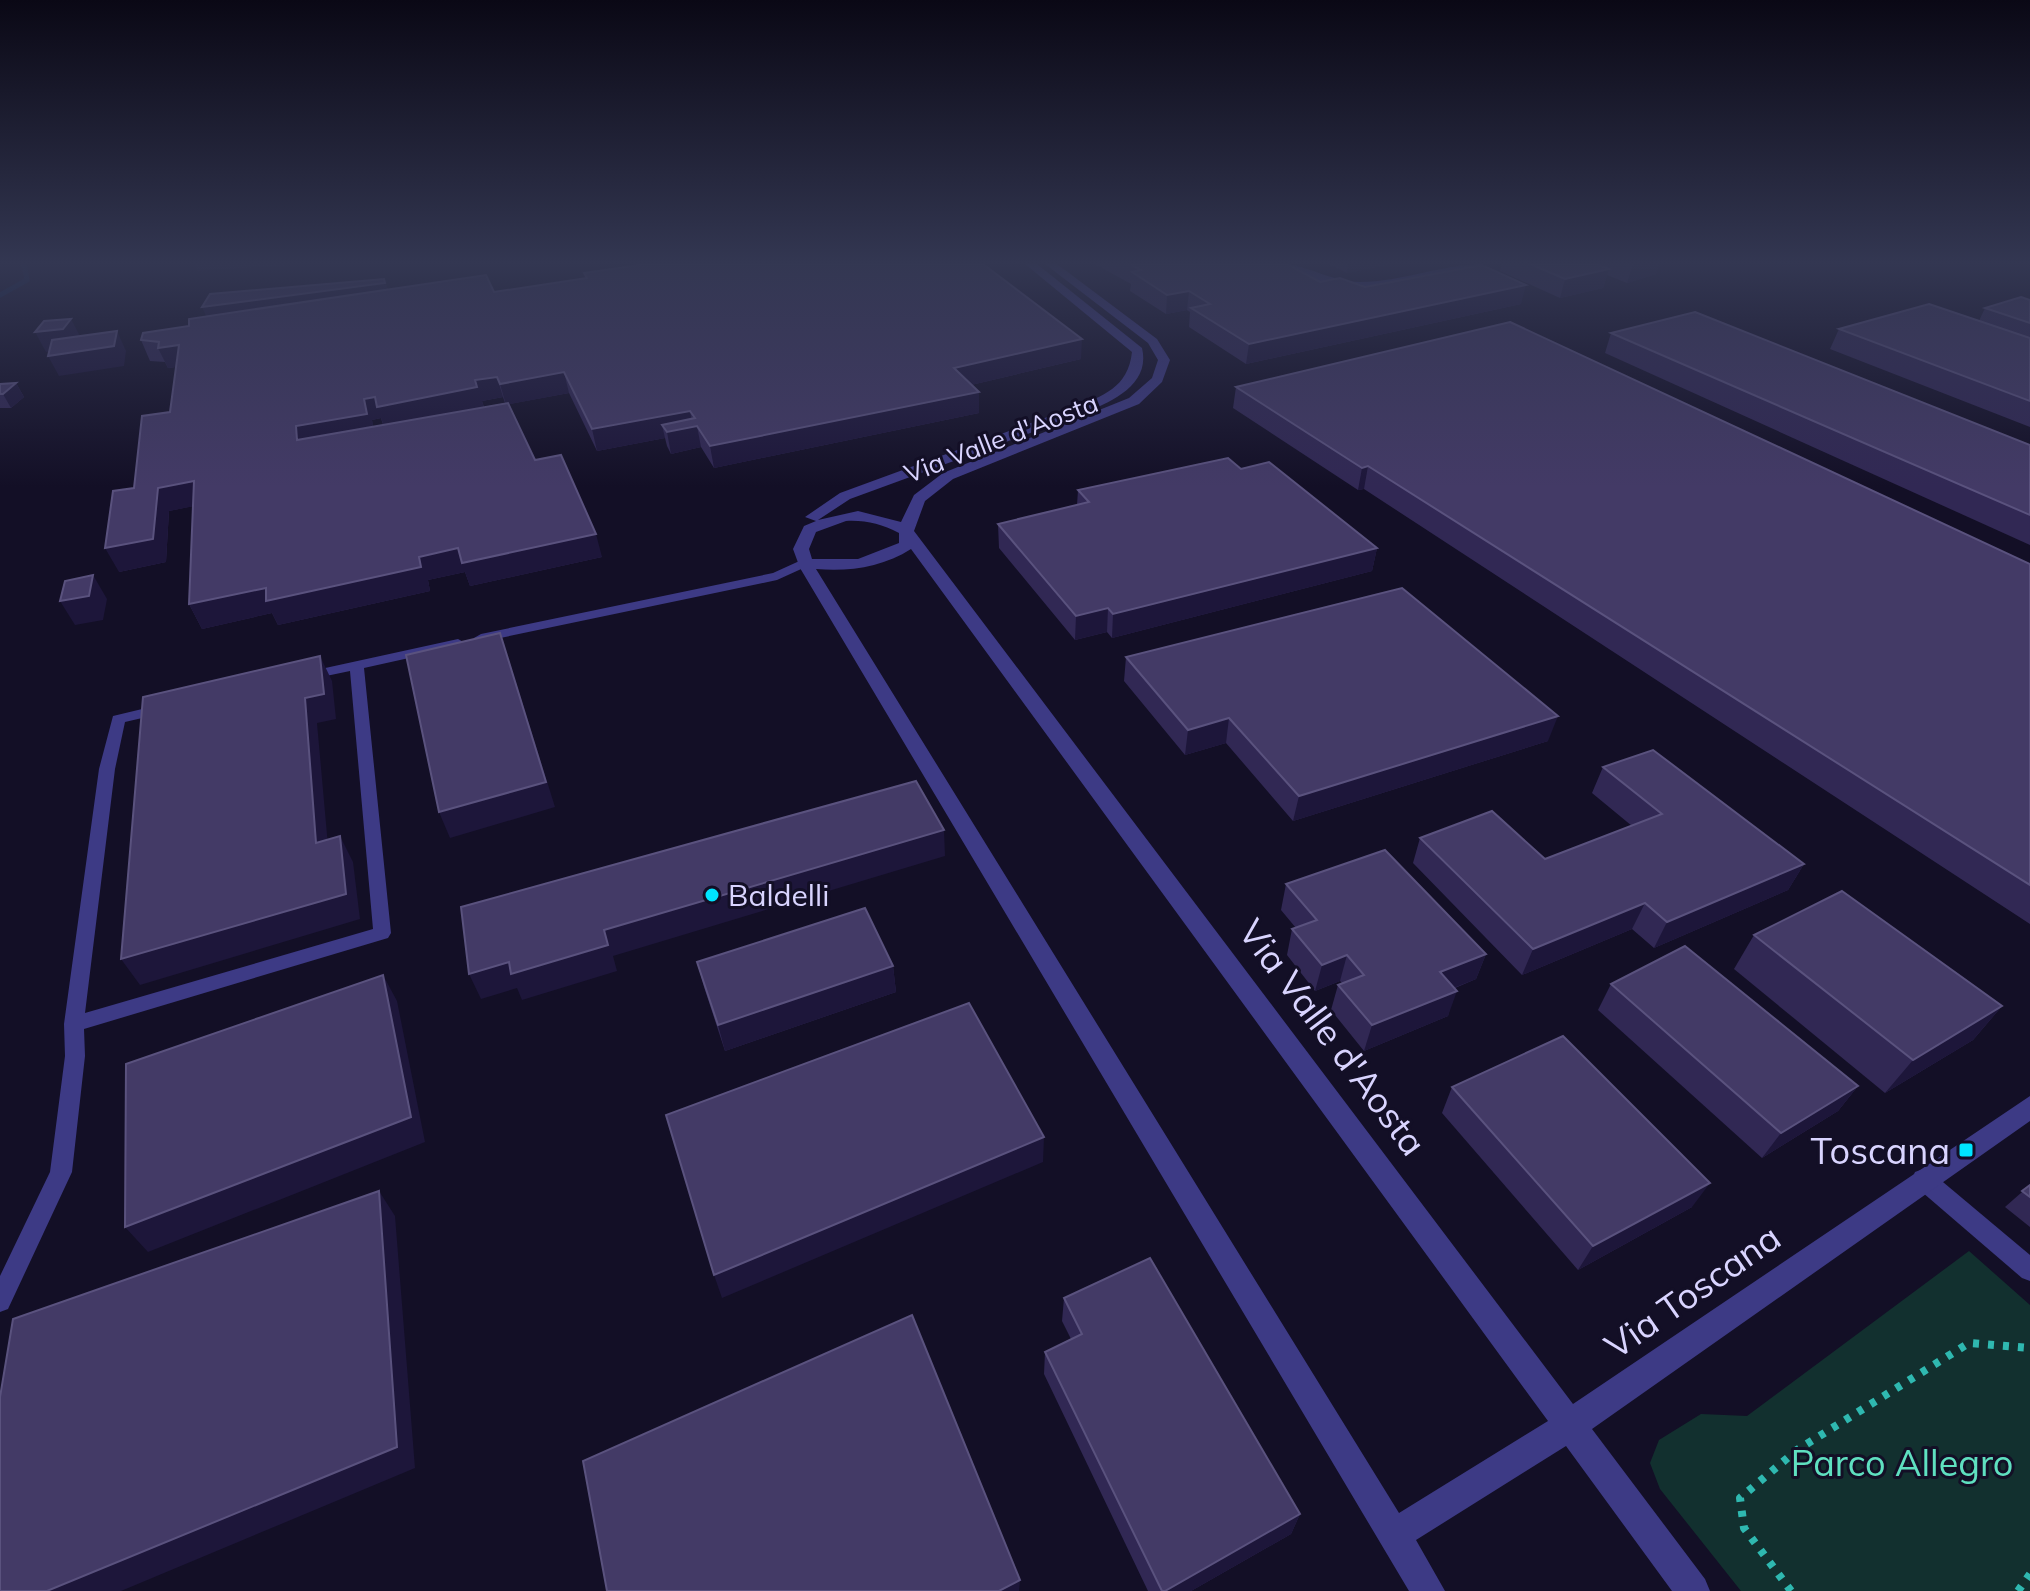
<svg xmlns="http://www.w3.org/2000/svg" width="2030" height="1591" viewBox="0 0 2030 1591" font-family="Mulish,sans-serif">
	<rect width="100%" height="100%" fill="#130f26"/>
	<path fill="#12302f" d="M1969,1251L2030,1305V1591H1741L1660,1489L1650,1463L1659,1440L1701,1414L1747,1416Z"/>
	<g fill="none" stroke-linecap="round" stroke-linejoin="round">
		<path stroke="#0c2248" stroke-width="5" d="M0,295L27,280L24,264"/>
		<g stroke="#2fb8b0" stroke-width="8" stroke-dasharray="6 9" stroke-linecap="butt">
			<path d="M1791,1591L1744,1528L1740,1498L1797,1450L1969,1343L2030,1348"/>
			<path d="M2018,1591L2030,1574"/>
		</g>
		<g fill="#3d3a85" fill-rule="evenodd">
			<path d="M806,558L812,562L810,565L777,580L481,642L474,638L481,634L773,573Z"/>
			<path d="M458,639L465,643L463,646L364,668L391,933L388,938L84,1029L85,1056L72,1172L8,1309L0,1312V1276L50,1172L65,1056L64,1024L99,769L113,716L163,704L170,709L168,712L125,722L115,769L85,1013L373,929L350,671L307,680L300,676L307,672Z"/>
			<path d="M1923,1169L1931,1172L2030,1255V1281L2022,1278L1915,1186L1912,1179L1915,1172Z"/>
		</g>
		<g fill="#3d3a85" fill-rule="evenodd">
			<path d="M1025,264H1037L1142,348C1151,386 1110,402 1082,414L850,499L818,520L858,511L901,522L914,495L943,473L1129,398L1152,378L1158,360L1148,343L1045,264H1057L1157,339L1170,360L1162,382L1139,404L953,479L925,501L914,531L1573,1404L2030,1096V1121L1592,1429L1705,1579L1710,1591H1672L1566,1446L1416,1540L1445,1591H1409L800,568L793,549L804,526L816,521L805,517L840,493L1072,408C1103,396 1128,388 1132,352ZM846,521C866,520 881,524 899,533V543L858,559H812L809,549L816,532ZM911,549L1548,1421L1399,1513L816,569C849,572 883,567 911,549Z"/>
			<path d="M1281,264C1307,264 1330,282 1360,282C1402,282 1442,264 1484,264C1473,271 1456,272 1443,275C1391,288 1326,301 1281,264Z"/>
		</g>
	</g>
	<g fill="#312854" fill-rule="evenodd">
		<path d="M1095,264H1287L1320,282L1521,304L1246,364L1189,327L1190,312L1187,310L1166,314L1130,291L1131,284Z"/>
		<path d="M1329,264H1392L1347,273Z"/>
		<path d="M1502,264H1659L1656,274L1627,283L1607,275L1603,288L1560,298L1500,271Z"/>
		<path d="M584,273L1081,359L971,385L979,392V413L714,468L701,447L671,454L667,446L665,438L597,451L569,393L509,404L535,460L602,557L470,586L465,572L428,580L430,591L278,625L272,613L202,629L189,604L193,506L169,511L166,562L119,572L134,488L170,412L176,367L168,368L165,362L150,361L141,340L189,326L206,316L384,279L388,290L494,292L585,278ZM503,397L505,403L484,407L482,401ZM381,418L383,425L373,427L372,420Z"/>
		<path d="M2030,300V427L1830,349L1839,329L1979,321L1985,308Z"/>
		<path d="M1611,333L2030,445V545L1605,353Z"/>
		<path d="M16,383L24,397L11,408H0V384Z"/>
		<path d="M1236,387L2030,564V924L1364,489L1358,490L1233,408Z"/>
		<path d="M1241,469L1377,548L1372,571L1112,638L1107,632L1075,640L999,548L998,524L1077,505L1078,490Z"/>
		<path d="M1126,657L1548,741L1293,821L1226,743L1185,755L1124,681Z"/>
		<path d="M1603,767L1804,864L1788,890L1654,948L1632,929L1522,975L1413,863L1420,838L1545,859L1632,826L1592,793Z"/>
		<path d="M1286,884L1486,954L1476,979L1455,988L1448,1016L1364,1051L1331,1010L1338,985L1342,983L1340,981L1315,991L1287,955L1292,929L1296,928L1281,910Z"/>
		<path d="M1754,935L2002,1006L1973,1040L1885,1093L1734,969Z"/>
		<path d="M697,962L893,966L896,992L725,1051L704,987Z"/>
		<path d="M1611,984L1858,1086L1838,1111L1762,1158L1598,1010Z"/>
		<path d="M1452,1087L1692,1207L1578,1270L1442,1113Z"/>
		<path d="M2030,1185V1227L2005,1207Z"/>
		<path d="M1064,1298L1300,1514L1291,1534L1191,1591H1148L1044,1374L1045,1352L1071,1339L1062,1321Z"/>
	</g>
	<g fill="#1d163a">
		<path d="M194,264H304L197,271Z"/>
		<path d="M1348,264H1392L1347,273Z"/>
		<path d="M1633,264H1659L1656,274L1627,283Z"/>
		<path d="M1609,269L1603,288L1560,298L1565,279Z"/>
		<path d="M384,279L391,298L211,327L202,307Z"/>
		<path d="M1526,285L1521,304L1246,364L1249,344Z"/>
		<path d="M1189,291L1187,310L1166,314L1167,295Z"/>
		<path d="M71,319L81,338L74,349L46,352L35,332Z"/>
		<path d="M117,331L126,351L124,366L59,376L48,356Z"/>
		<path d="M1082,339L1081,359L954,389V368Z"/>
		<path d="M179,345L188,365L168,368L158,348Z"/>
		<path d="M564,372L569,393L506,405L500,384Z"/>
		<path d="M497,377L503,397L482,401L484,408L385,429L381,418L372,420L375,435L297,440L296,426L364,399Z"/>
		<path d="M16,383L24,397L11,408L3,394Z"/>
		<path d="M979,392V413L714,468L710,446Z"/>
		<path d="M690,411L693,427L697,426L701,447L671,454L667,432L662,425L665,438L597,451L592,429Z"/>
		<path d="M1368,466L1364,489L1358,490L1362,468Z"/>
		<path d="M194,481L205,504L169,511L166,562L119,572L105,548L158,488Z"/>
		<path d="M596,534L602,557L470,586L465,572L428,580L430,591L278,625L272,613L202,629L189,604L458,548Z"/>
		<path d="M1377,548L1372,571L1112,638L1113,614Z"/>
		<path d="M93,575L107,599L103,620L75,625L60,601Z"/>
		<path d="M1108,608L1107,632L1075,640L1076,616Z"/>
		<path d="M320,656L332,681L336,719L317,723L330,868L316,843L305,698Z"/>
		<path d="M508,657L555,807L450,838L439,812Z"/>
		<path d="M1558,716L1548,741L1293,821L1299,796Z"/>
		<path d="M1229,718L1226,743L1185,755L1188,730Z"/>
		<path d="M944,830L945,856L613,956L617,971L522,1000L517,988L481,999L469,974L604,930Z"/>
		<path d="M340,836L353,862L360,919L140,985L121,959Z"/>
		<path d="M1804,864L1788,890L1654,948L1667,922Z"/>
		<path d="M1645,903L1632,929L1522,975L1533,949Z"/>
		<path d="M1486,954L1476,979L1431,997L1440,972Z"/>
		<path d="M1347,955L1340,981L1315,991L1322,965Z"/>
		<path d="M893,966L896,992L725,1051L718,1025Z"/>
		<path d="M383,975L397,1001L425,1142L148,1252L125,1227Z"/>
		<path d="M1457,991L1448,1016L1364,1051L1372,1025Z"/>
		<path d="M2002,1006L1973,1040L1885,1093L1913,1060Z"/>
		<path d="M1858,1086L1838,1111L1762,1158L1781,1133Z"/>
		<path d="M1044,1137L1043,1162L722,1298L714,1275Z"/>
		<path d="M1710,1183L1692,1207L1578,1270L1593,1246Z"/>
		<path d="M379,1191L395,1216L415,1468L121,1591H47Z"/>
		<path d="M1300,1514L1291,1534L1191,1591H1165Z"/>
		<path d="M1020,1580L1019,1591H999Z"/>
	</g>
	<g fill="#433a66" stroke="#5a527e" stroke-width="2">
		<path d="M646,264H983L1082,339L954,368L979,392L710,446L697,426L667,432L662,425L695,418L690,411L592,429L564,372L500,384L497,377L475,380L477,387L377,407L375,397L364,399L367,414L296,426L297,440L508,403L535,460L561,455L596,534L462,563L458,548L419,557L421,567L266,601V588L189,604L194,481L158,488L153,539L105,548L113,491L134,488L142,416L170,412L179,345L158,348L159,342L141,340L143,333L189,326V319L486,275L494,292L587,278L584,273Z"/>
		<path d="M1130,264H1287L1320,282L1340,278L1365,287L1482,265L1526,285L1249,344L1191,308L1210,304L1189,291L1167,295L1132,272L1141,270Z"/>
		<path d="M1530,264H1596L1609,269L1565,279Z"/>
		<path d="M384,279L385,283L202,307L210,294Z"/>
		<path d="M2021,297L2030,300V323L1985,308Z"/>
		<path d="M1929,304L2030,338V401L1839,329Z"/>
		<path d="M1695,312L2030,445V515L1611,333Z"/>
		<path d="M71,319L63,329L35,332L44,321Z"/>
		<path d="M1510,322L2030,564V885L1368,466L1362,468L1236,387Z"/>
		<path d="M117,331L114,346L48,356L52,340Z"/>
		<path d="M16,383L3,394H0V384Z"/>
		<path d="M1228,458L1241,469L1269,462L1377,548L1113,614L1108,608L1076,616L998,524L1089,502L1078,490Z"/>
		<path d="M93,575L89,596L60,601L65,581Z"/>
		<path d="M1402,588L1558,716L1299,796L1229,718L1188,730L1126,657Z"/>
		<path d="M500,633L546,782L439,812L406,655Z"/>
		<path d="M320,656L324,694L305,698L316,843L340,836L346,894L121,959L143,697Z"/>
		<path d="M1653,750L1804,864L1667,922L1645,903L1533,949L1420,838L1492,811L1545,859L1662,814L1603,767Z"/>
		<path d="M916,781L944,830L604,930L608,945L511,974L509,962L469,974L461,907Z"/>
		<path d="M1385,850L1486,954L1440,972L1457,991L1372,1025L1338,985L1364,975L1347,955L1322,965L1292,929L1317,920L1286,884Z"/>
		<path d="M1842,891L2002,1006L1913,1060L1754,935Z"/>
		<path d="M865,908L893,966L718,1025L697,962Z"/>
		<path d="M1685,946L1858,1086L1781,1133L1611,984Z"/>
		<path d="M383,975L411,1117L125,1227L126,1064Z"/>
		<path d="M969,1003L1044,1137L714,1275L666,1115Z"/>
		<path d="M1563,1036L1710,1183L1593,1246L1452,1087Z"/>
		<path d="M2030,1185V1197L2022,1191Z"/>
		<path d="M379,1191L397,1447L47,1591H0V1397L13,1319Z"/>
		<path d="M1150,1258L1300,1514L1165,1591H1162L1045,1352L1082,1334L1064,1298Z"/>
		<path d="M912,1315L1020,1580L999,1591H607L583,1461Z"/>
	</g>
	<linearGradient id="sky" x2="0" y2="1"><stop stop-color="#0a0815"/><stop offset="0.54" stop-color="#333752"/><stop offset="1" stop-color="#333752" stop-opacity="0"/></linearGradient>
	<rect width="2030" height="487" fill="url(#sky)"/>
	<g fill="#00e5ff" stroke="#130f26" stroke-width="3">
		<circle cx="712" cy="895" r="8"/>
		<rect x="1958" y="1142" width="16" height="16" rx="4"/>
	</g>
	<g text-anchor="middle" dominant-baseline="central" stroke-width="6" stroke-linejoin="round" paint-order="stroke">
		<g font-size="26" fill="#d9d4ff" stroke="#130f26">
			<text transform="translate(1001 438) rotate(-21)">Via Valle d'Aosta</text>
		</g>
		<g font-size="30" fill="#d9d4ff" stroke="#130f26" text-anchor="start">
			<text x="728" y="895">Baldelli</text>
		</g>
		<g font-size="36" fill="#d9d4ff" stroke="#130f26">
			<text transform="translate(1333 1037) rotate(53)">Via Valle d'Aosta</text>
			<text transform="translate(1692 1291) rotate(-35)">Via Toscana</text>
		</g>
		<g font-size="36" fill="#d9d4ff" stroke="#130f26" text-anchor="end">
			<text x="1950" y="1150">Toscana</text>
		</g>
		<g font-size="36" fill="#5fe0c0" stroke="#130f26">
			<text x="1902" y="1462">Parco Allegro</text>
		</g>
	</g>
</svg>
